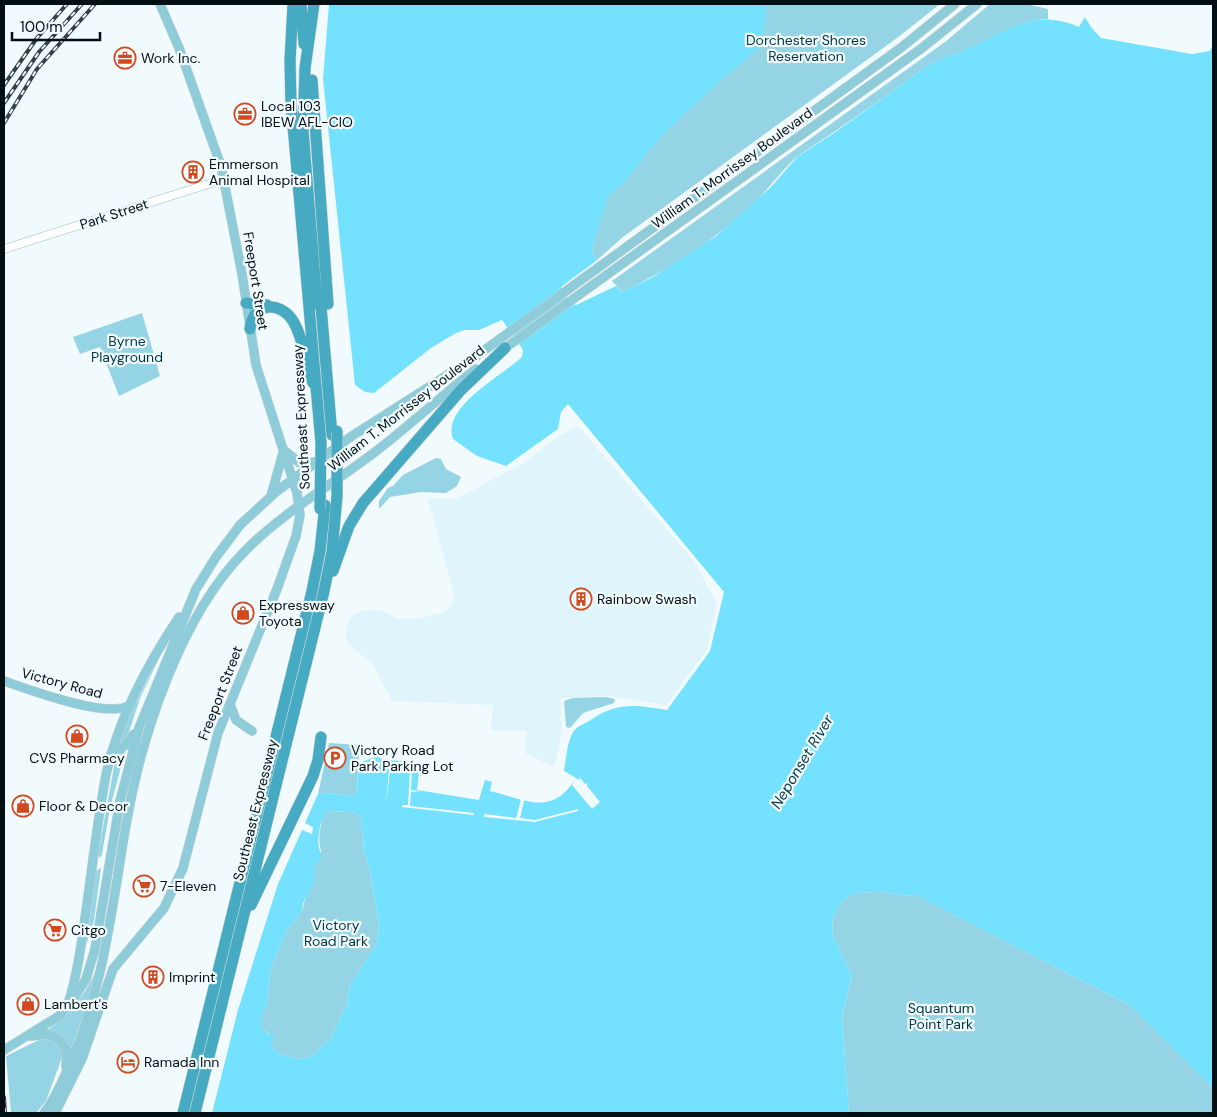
<svg xmlns="http://www.w3.org/2000/svg" width="1217" height="1117" viewBox="0 0 1217 1117" font-family="'DM Sans',sans-serif">
	<rect width="100%" height="100%" fill="#f1fafd"/>
	<path fill="#dff5fb" d="M578,426L694,561L717,603L707,650L666,705L610,696L561,698L562,733L554,767L525,753L527,731L491,730L493,705L392,701L374,666L352,647L346,639V628L353,615L365,610H380L398,619L422,618L442,613L452,606L454,594L428,499H456L525,462L557,437Z"/>
	<g fill="#95d4e4">
		<path d="M742,4H940L897,38L623,237L596,261L592,249L607,195Z"/>
		<path d="M990,4H1026L1048,9V19C1020,20 1000,34 976,46C961,53 944,56 929,65C886,96 842,127 798,156C786,165 767,191 754,203C716,239 669,270 622,292L612,281L945,42Z"/>
		<path d="M142,313L160,376L119,396L100,347L80,354L73,337Z"/>
		<path d="M436,458L441,459L446,469L461,477L457,486L446,493L421,492L390,497L379,509V501L388,488L393,486L403,475Z"/>
		<path d="M169,638L140,698L127,738L118,746L122,730Z"/>
		<path d="M606,697L615,699L614,703L583,713L570,728L566,727L564,701L573,698Z"/>
		<path d="M329,743L360,745L356,796L327,793L318,794Z"/>
		<path d="M126,748L110,808L102,854L100,858L98,855L116,756Z"/>
		<path d="M325,811L351,812L361,816L364,851L369,866L379,925L377,944L350,985L347,1004L332,1037L313,1056L300,1059L285,1056L279,1054L270,1045L271,1034L261,1029V1015L267,1004L271,967L288,928L302,911L314,867L321,851C317,837 321,824 325,811Z"/>
		<path d="M101,868L94,920L86,946L96,871Z"/>
		<path d="M880,892L910,896L913,894L1130,1005L1213,1088V1113H849L842,1017L852,975L833,936L832,918L841,903L854,893Z"/>
		<path d="M96,970L85,1011L71,1049L62,1036L48,1030C71,1011 84,998 96,970Z"/>
		<path d="M45,1037L55,1039L64,1052L46,1101L36,1113H11L6,1056Z"/>
	</g>
	<path fill="#74e2fe" fill-rule="evenodd" d="M329,4H765L766,15L764,27L756,51L720,81L664,133L623,184L608,195L592,249L596,261L561,287L572,304L576,305L616,286L622,292L653,277L716,236L771,187L797,157L834,133L929,65C944,56 961,53 976,45C1013,27 1037,9 1079,27L1085,17L1091,27L1101,38L1192,54L1210,51L1213,45V1088L1130,1005L913,894L910,896L880,892L854,893L841,903L832,918L833,936L852,975L842,1017L849,1113H212L238,1010L278,884L302,830L312,834L313,827L305,823L318,794L327,793L356,796L359,763L378,756L381,759L420,763L417,790L479,800L485,780L492,782L490,791C527,800 552,817 576,778L564,771C566,759 567,743 573,732C576,727 584,724 589,721C618,701 635,705 667,710L710,651L724,592L568,404L561,412L558,429L506,466L477,456L453,439C441,407 503,375 522,357L523,350L502,320L479,330H464L456,333L431,348L374,393L365,392L355,385L323,79ZM326,811L351,812L361,816L364,851L369,866L379,925L377,944L350,985L347,1004L332,1037L313,1056L300,1059L285,1056L279,1054L270,1045L274,1036L261,1029V1015L267,1004L271,967L288,928L302,911L303,903L315,881L314,867L321,857L318,842L320,826Z"/>
	<g fill="#f1fafd">
		<path d="M389,770L412,771L411,790L422,791L411,792L410,806L474,813V815L402,807V805H408L410,773L390,772L386,806Z"/>
		<path d="M576,778L578,780L580,778L585,784L587,783V786L600,802L592,809L572,785Z"/>
		<path d="M522,796L525,797L520,818L535,820L578,809V811L535,822L484,817V814L516,818Z"/>
	</g>
	<g fill="none" stroke-linecap="round" stroke-linejoin="round">
		<g stroke="#96c3cf" stroke-width="9">
			<path id="minor" d="M4,249L224,179"/>
		</g>
		<g stroke="#d1d4d5" stroke-width="10">
			<g id="major">
				<path d="M501,351L922,48L977,4"/>
				<path d="M285,451L300,463L315,462"/>
				<path d="M271,496L283,453"/>
				<path d="M4,681C27,689 112,721 131,704"/>
				<path d="M230,704L236,720L252,731"/>
				<path d="M111,754L126,745L134,734"/>
				<path d="M68,1004C77,976 81,947 85,918C92,871 97,822 106,775C118,719 147,665 179,617"/>
				<path d="M31,1036L47,1034L59,1039L67,1051L66,1067"/>
				<path d="M4,1050L59,1016L73,1000L86,979L95,949L120,801L139,728L196,589L216,557L240,525L277,491L352,436L471,360L902,47L955,4"/>
				<path d="M44,1113C55,1099 62,1082 69,1066C104,989 112,906 126,825C141,736 181,615 245,551C283,512 332,485 375,452C409,426 441,396 476,369"/>
				<path d="M55,1113L82,1059L113,969L164,908L183,868L218,733L277,589L296,536L300,515L297,493L256,365L242,274L221,166L179,48L160,4"/>
			</g>
		</g>
		<g stroke="#d1d4d5" stroke-width="12">
			<g id="highway">
				<path d="M293,4L290,61L291,103L321,443"/>
				<path d="M301,4L304,44"/>
				<path d="M314,4L305,68L303,130L317,304"/>
				<path d="M312,80L328,304"/>
				<path d="M320,295L332,435"/>
				<path d="M246,303L267,305"/>
				<path d="M250,329C252,303 280,300 293,321C304,339 305,363 313,383"/>
				<path d="M333,571L349,526L363,503L461,390L505,348"/>
				<path d="M251,905L313,776L318,760L321,737"/>
				<path d="M183,1113L312,591L320,551L325,505"/>
				<path d="M195,1113L324,591L332,552L337,496"/>
			</g>
		</g>
		<use href="#minor" stroke="#fff" stroke-width="8"/>
		<use href="#major" stroke="#8fccda" stroke-width="9"/>
		<use href="#highway" stroke="#45aac2" stroke-width="11"/>
		<g stroke="#334044" stroke-width="4">
			<g id="rail">
				<path d="M4,85L37,38L67,4"/>
				<path d="M4,103L39,52L82,4"/>
				<path d="M4,123L37,69L95,4"/>
				<path d="M4,1097L5,1113"/>
			</g>
		</g>
		<use href="#rail" stroke="#f1fafd" stroke-width="2" stroke-dasharray="5.5" stroke-linecap="butt"/>
		<g stroke="#d1d4d5" stroke-width="12" stroke-linecap="butt">
			<g id="highway-bridge">
				<path d="M337,431V496"/>
				<path d="M320,509L321,443"/>
			</g>
		</g>
		<use href="#highway-bridge" stroke="#45aac2" stroke-width="11"/>
	</g>
	<defs>
		<g id="office-ring" transform="scale(1.125)"><circle r="9.5" fill="#f1fafd" stroke="#d1491f" stroke-width="1.5"/><path d="M-6-3h4V-5.5h4V-3h4V5H-6ZM-1-4.5V-3h2v-1.5ZM-6 0V1H6V0Z" fill="#d1491f"/></g>
		<g id="building-ring" transform="scale(1.125)"><circle r="9.5" fill="#f1fafd" stroke="#d1491f" stroke-width="1.5"/><path d="M-4-6H4V6H1V3H-1V6H-4ZM-2.5-4.3h1.7v1.8h-1.7ZM.8-4.3h1.7v1.8H.8ZM-2.5-1h1.7V.8h-1.7ZM.8-1h1.7V.8H.8Z" fill="#d1491f"/></g>
		<g id="shop-ring" transform="scale(1.125)"><circle r="9.5" fill="#f1fafd" stroke="#d1491f" stroke-width="1.5"/><path d="M-5-2.5h2.3a2.7 3.5 0 0 1 5.4 0H5L5.5 6h-11ZM-1.5-2.5h3a1.5 2.3 0 0 0-3 0Z" fill="#d1491f"/></g>
		<g id="parking-ring" transform="scale(1.125)"><circle r="9.5" fill="#f1fafd" stroke="#d1491f" stroke-width="1.5"/><path d="M-3.5-5.5H1a3.5 3.5 0 0 1 0 7H-1V5.5H-3.5ZM-1-3.4V-.6H.8a1.4 1.4 0 0 0 0-2.8Z" fill="#d1491f"/></g>
		<g id="supermarket-ring" transform="scale(1.125)"><circle r="9.5" fill="#f1fafd" stroke="#d1491f" stroke-width="1.5"/><path d="M-6-5.5h2.5l.6 2H6L4.5 2H-2.5L-4.4-4H-6ZM-1.5 3.2a1.3 1.3 0 1 0 .1 0ZM3 3.2a1.3 1.3 0 1 0 .1 0Z" fill="#d1491f"/></g>
		<g id="hotel-ring" transform="scale(1.125)"><circle r="9.5" fill="#f1fafd" stroke="#d1491f" stroke-width="1.5"/><path d="M-6-4.5h1.5V1H6V5H4.5V3h-9V5H-6ZM-4 0a1.8 1.8 0 1 1 3.6 0ZM.5 0V-2.5h3Q6-2.5 6 0Z" fill="#d1491f"/></g>
	</defs>
	<g fill-rule="evenodd">
		<use href="#office-ring" x="125" y="58"/>
		<use href="#office-ring" x="245" y="114"/>
		<use href="#building-ring" x="193" y="172"/>
		<use href="#building-ring" x="581" y="599"/>
		<use href="#shop-ring" x="243" y="613"/>
		<use href="#shop-ring" x="77" y="736"/>
		<use href="#parking-ring" x="335" y="758"/>
		<use href="#shop-ring" x="23" y="806"/>
		<use href="#supermarket-ring" x="144" y="886"/>
		<use href="#supermarket-ring" x="55" y="930"/>
		<use href="#building-ring" x="153" y="977"/>
		<use href="#shop-ring" x="28" y="1004"/>
		<use href="#hotel-ring" x="128" y="1062"/>
	</g>
	<g text-anchor="middle" dominant-baseline="central" stroke-width="4.5" stroke-linejoin="round" paint-order="stroke">
		<g font-size="14" fill="#003641" stroke="#f1fafd">
			<text x="806" y="40">Dorchester Shores<tspan x="806" dy="16">Reservation</tspan></text>
			<text x="127" y="341">Byrne<tspan x="127" dy="16">Playground</tspan></text>
			<text x="336" y="925">Victory<tspan x="336" dy="16">Road Park</tspan></text>
			<text x="941" y="1008">Squantum<tspan x="941" dy="16">Point Park</tspan></text>
		</g>
		<g font-size="14" fill="#021014" stroke="#f1fafd" text-anchor="start">
			<text x="141" y="58">Work Inc.</text>
			<text x="261" y="106">Local 103<tspan x="261" dy="16">IBEW AFL-CIO</tspan></text>
			<text x="209" y="164">Emmerson<tspan x="209" dy="16">Animal Hospital</tspan></text>
			<text x="597" y="599">Rainbow Swash</text>
			<text x="259" y="605">Expressway<tspan x="259" dy="16">Toyota</tspan></text>
			<text x="351" y="750">Victory Road<tspan x="351" dy="16">Park Parking Lot</tspan></text>
			<text x="77" y="758" text-anchor="middle">CVS Pharmacy</text>
			<text x="39" y="806">Floor &amp; Decor</text>
			<text x="160" y="886">7-Eleven</text>
			<text x="71" y="930">Citgo</text>
			<text x="169" y="977">Imprint</text>
			<text x="44" y="1004">Lambert's</text>
			<text x="144" y="1062">Ramada Inn</text>
		</g>
		<g font-size="14" fill="#021014" stroke="#f1fafd">
			<text transform="translate(732 168) rotate(-36)">William T. Morrissey Boulevard</text>
			<text transform="translate(114 214) rotate(-18)">Park Street</text>
			<text transform="translate(256 281) rotate(81)">Freeport Street</text>
			<text transform="translate(406 408) rotate(-38)">William T. Morrissey Boulevard</text>
			<text transform="translate(301 417) rotate(-93)">Southeast Expressway</text>
			<text transform="translate(62 683) rotate(15)">Victory Road</text>
			<text transform="translate(220 693) rotate(-69)">Freeport Street</text>
			<text transform="translate(255 810) rotate(-76)">Southeast Expressway</text>
		</g>
		<g font-size="15" font-style="italic" fill="#003642" stroke="#f1fafd">
			<text transform="translate(802 762) rotate(-59)">Neponset River</text>
		</g>
	</g>
	<rect width="1217" height="1117" fill="none" stroke="#021014" stroke-width="10"/>
	<path d="M12 32v8h88v-8" fill="none" stroke="#021014" stroke-width="2.5"/>
	<text x="20" y="32" font-size="15" fill="#021014" stroke="#f1fafd" stroke-width="4" paint-order="stroke">100 m</text>
</svg>
